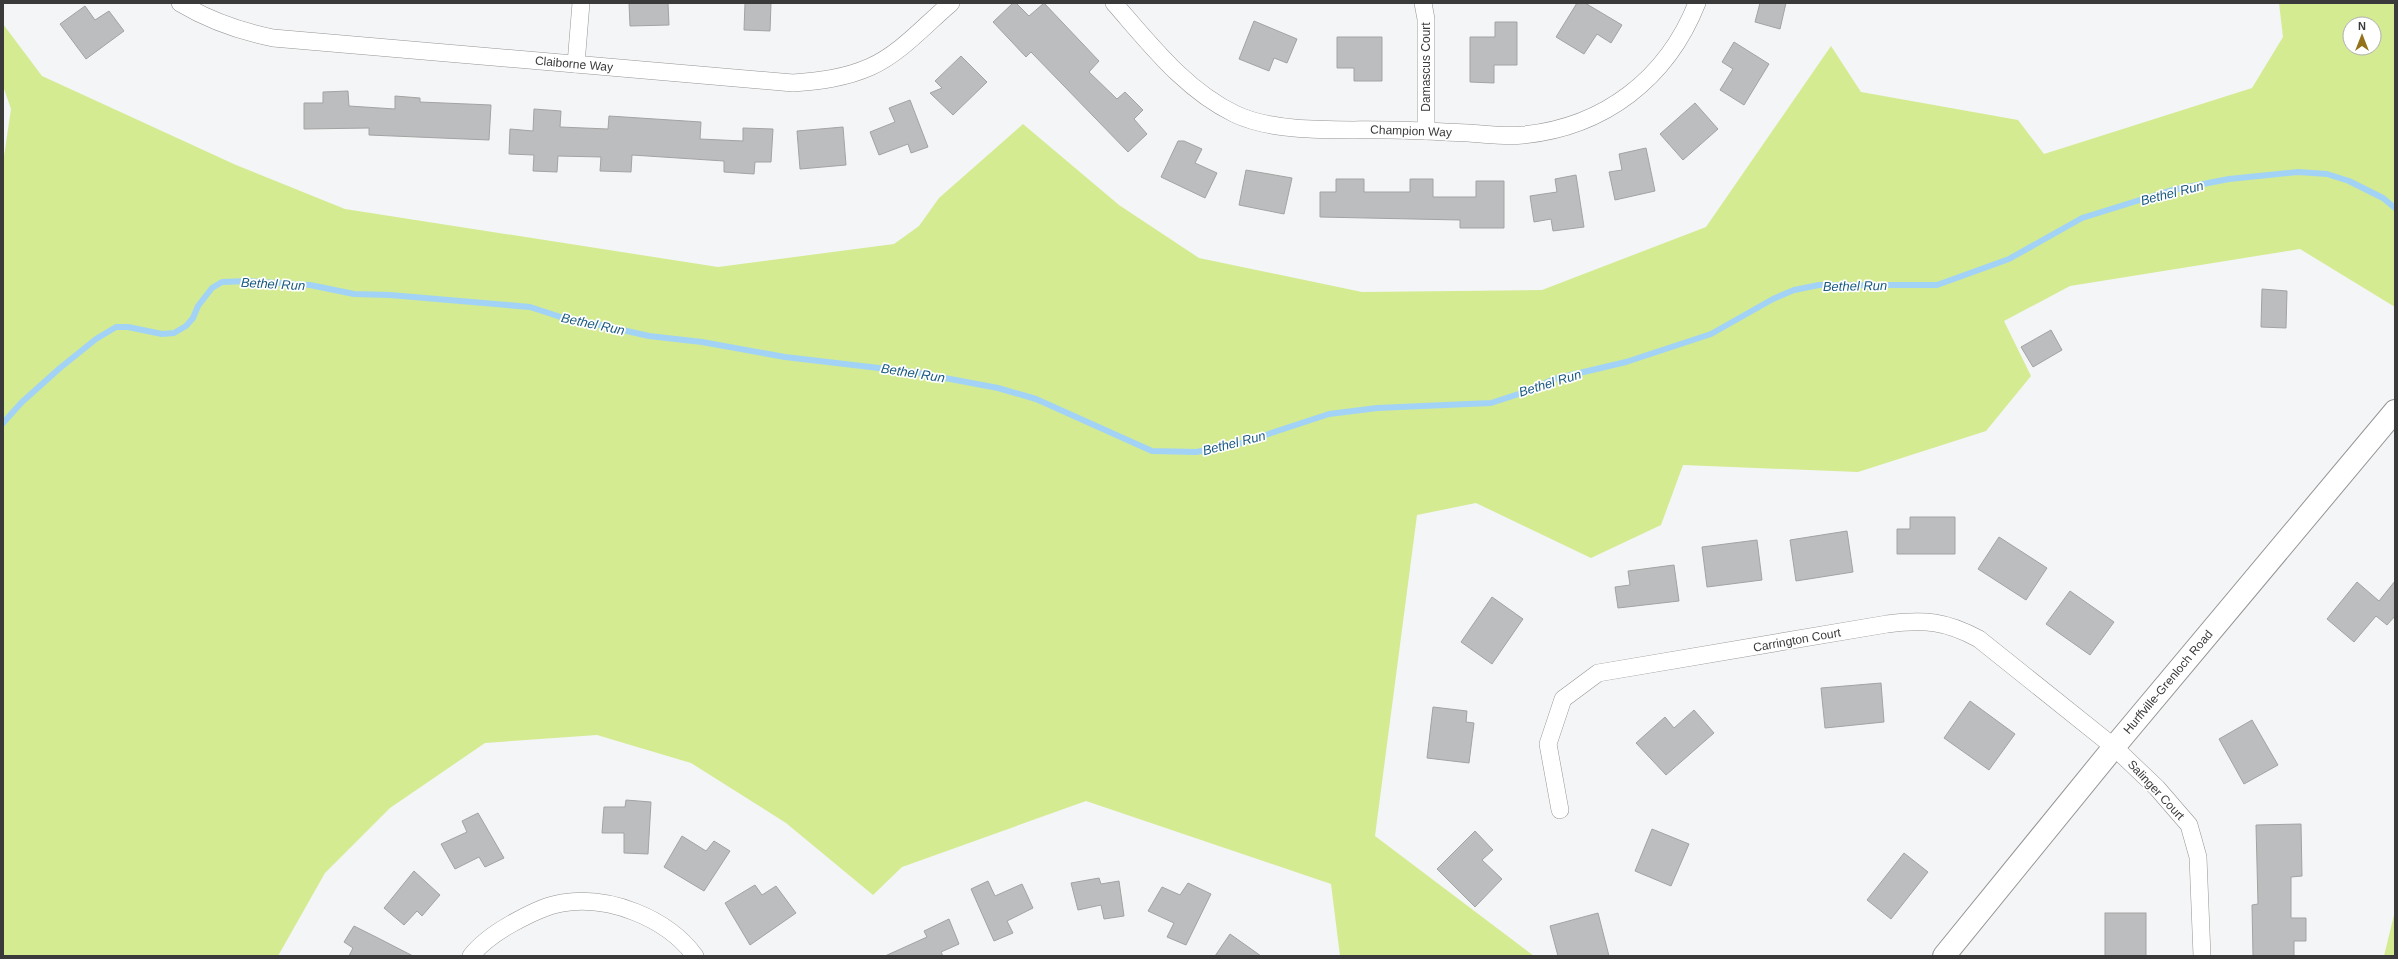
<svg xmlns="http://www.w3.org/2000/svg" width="2398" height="959" viewBox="0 0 2398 959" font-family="Helvetica,sans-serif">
	<rect width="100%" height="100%" fill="#f4f5f6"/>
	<g fill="#d4eb92" fill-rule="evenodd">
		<path d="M2279,3H2395V307L2300,249L2070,286L2004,321L2031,376L1986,431L1858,472L1683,465L1661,525L1591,558L1476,503L1417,515L1375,836L1534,956H1340L1331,884L1086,801L902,867L873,895L786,823L691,763L597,735L485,743L390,808L325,873L278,956H3V163L11,109L3,86V24L42,76L236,165L345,209L718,267L894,244L919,226L939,198L1023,124L1119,205L1199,258L1362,292L1542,290L1706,227L1831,46L1861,92L2018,120L2044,154L2252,88L2283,37ZM2350,24H2374V48H2350Z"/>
		<path d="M2395,911V956H2384Z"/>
	</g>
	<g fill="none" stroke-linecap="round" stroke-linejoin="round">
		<path stroke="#a2d3f6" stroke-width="6" d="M3,423L22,402L60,368L96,339L116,327H128L162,334L174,333L186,326L193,318L198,306L212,288L222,282L248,281L310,285L354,294L390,295L530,307L573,321L591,323L649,336L702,342L785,357L913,372L998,388L1036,399L1152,451L1196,452L1235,445L1329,414L1377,408L1491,403L1528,391L1554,379L1626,362L1711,334L1773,299L1794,290L1819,285H1937L2009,259L2082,218L2172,190L2229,179L2298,172L2327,174L2349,181L2383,198L2395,208"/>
	</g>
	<g fill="#bcbdbe" stroke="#a3a3a4">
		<path d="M629,3H668L669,25L630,26Z"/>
		<path d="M745,3H771L770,31L744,30Z"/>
		<path d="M1013,3H1016L1029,16L1044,3L1099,61L1089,72L1117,99L1125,92L1143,110L1134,119L1147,134L1128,152L1031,52L1026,57L993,22Z"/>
		<path d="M1577,3H1585L1622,25L1611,43L1597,34L1584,54L1556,37Z"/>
		<path d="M1760,3H1786L1780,29L1755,22Z"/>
		<path d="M85,6L95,20L109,11L124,31L86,59L60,24Z"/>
		<path d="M1254,21L1297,39L1287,63L1274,58L1269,71L1239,59Z"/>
		<path d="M1495,22H1517V65H1494V83L1470,82V37H1495Z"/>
		<path d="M1337,37H1382V81H1354V68H1337Z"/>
		<path d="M1734,42L1769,64L1744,105L1720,90L1733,69L1722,62Z"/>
		<path d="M961,56L987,82L953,115L930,93L942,88L935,81Z"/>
		<path d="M348,91L349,106L395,109V96L420,98V102L491,105L489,140L369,135V128L304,129V103H323V92Z"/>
		<path d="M910,100L928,147L911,153L908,144L879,155L870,132L895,122L889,108Z"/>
		<path d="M1695,103L1718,129L1683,160L1660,134Z"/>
		<path d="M534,109L561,111L560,127L608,129L609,116L701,122L700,139L743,141V128L773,129L771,162H755L754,174L724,172V161L632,155L631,172L600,171L601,157L558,156L557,172L533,171L534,155L509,154L510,129L533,131Z"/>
		<path d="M843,127L846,165L800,169L797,131Z"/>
		<path d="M1178,141H1184L1202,149L1195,163L1217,173L1205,198L1161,177Z"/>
		<path d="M1646,148L1655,191L1615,200L1609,172L1622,170L1619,154Z"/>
		<path d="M1246,170L1292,178L1284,214L1239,205Z"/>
		<path d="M1576,175L1584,227L1553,231L1551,219L1534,222L1530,196L1557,192L1555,179Z"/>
		<path d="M1336,179H1364V192H1410V179H1433V197H1476V181H1504V228H1460V220L1320,217V192H1336Z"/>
		<path d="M2262,289L2287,291L2286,328L2261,327Z"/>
		<path d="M2051,330L2062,350L2033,367L2021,347Z"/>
		<path d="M1910,517H1955V554H1897V529H1910Z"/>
		<path d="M1847,531L1853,572L1796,581L1790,540Z"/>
		<path d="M1999,537L2047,568L2026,600L1978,569Z"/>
		<path d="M1757,540L1762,580L1707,587L1702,547Z"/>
		<path d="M1674,565L1679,601L1618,608L1615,587L1630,585L1628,571Z"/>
		<path d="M2395,581V616L2387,625L2376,616L2354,642L2327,619L2357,582L2379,601Z"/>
		<path d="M2070,591L2114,622L2090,655L2046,624Z"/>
		<path d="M1492,597L1523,619L1492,664L1461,642Z"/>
		<path d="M1881,683L1884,722L1825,728L1821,688Z"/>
		<path d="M1970,701L2015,734L1989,770L1944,738Z"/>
		<path d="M1433,707L1467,711L1466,722L1474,723L1469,763L1427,758Z"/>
		<path d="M1694,710L1714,733L1666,775L1636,743L1665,717L1674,728Z"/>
		<path d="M2252,720L2278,765L2244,784L2219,739Z"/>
		<path d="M626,800L651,802L648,854L624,853V833H602L604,807H625Z"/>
		<path d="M478,813L504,858L485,867L479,857L455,869L441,844L467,832L462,821Z"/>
		<path d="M2301,824L2302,876L2291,877V918H2306V941H2294V956H2253L2252,905L2258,904L2256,825Z"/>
		<path d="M1652,829L1689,844L1671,886L1635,871Z"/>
		<path d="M1475,831L1493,850L1482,860L1502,879L1475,907L1437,869Z"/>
		<path d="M682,836L706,851L714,841L730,851L704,891L664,867Z"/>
		<path d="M1904,853L1928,872L1891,919L1867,900Z"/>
		<path d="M414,871L440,895L422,916L417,911L404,925L384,908Z"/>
		<path d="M1099,878L1101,884L1119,881L1124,916L1104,919L1101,905L1078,910L1071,883Z"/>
		<path d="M988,881L995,896L1022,884L1033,908L1007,921L1013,933L994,941L971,889Z"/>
		<path d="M1188,883L1211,894L1186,945L1167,937L1174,923L1148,911L1162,887L1180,895Z"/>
		<path d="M755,885L762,895L776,886L796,913L750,945L725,903Z"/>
		<path d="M1598,913L1609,956H1558L1550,926Z"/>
		<rect x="2105" y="913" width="41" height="43"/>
		<path d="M949,919L959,944L941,952L943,956H885L927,937L924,931Z"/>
		<path d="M354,926L378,938L413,956H349L353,948L344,942Z"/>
		<path d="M1230,934L1261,956H1215Z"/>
	</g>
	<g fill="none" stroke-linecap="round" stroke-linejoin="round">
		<g stroke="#959596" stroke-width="18">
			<g id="minor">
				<path d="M180,3C210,21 239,31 273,38L793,83C820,81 845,78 870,67C900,54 926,24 951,3"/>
				<path d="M1114,3C1150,44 1185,90 1235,114C1277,134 1342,129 1388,130C1415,130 1441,132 1468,133C1486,134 1504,137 1523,135C1604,127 1667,79 1697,3"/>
				<path d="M1423,3L1426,19V131"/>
				<path d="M576,64L581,3"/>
				<path d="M1560,810L1548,744L1563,699L1598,673L1887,624C1924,619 1946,621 1979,639L2114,747L2157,788L2189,825L2198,857L2202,956"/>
				<path d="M471,956C481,943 497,932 511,924C527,915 544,906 562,903C609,895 667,918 695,956"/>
			</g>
		</g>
		<g stroke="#959596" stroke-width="24">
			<path id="secondary" d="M1944,956L2114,747L2395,411"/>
		</g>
		<use href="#minor" stroke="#fff" stroke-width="17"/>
		<use href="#secondary" stroke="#fff" stroke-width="22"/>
	</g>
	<g text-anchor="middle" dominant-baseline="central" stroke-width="3.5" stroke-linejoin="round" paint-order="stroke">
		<g font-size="12" fill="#3a3a3b" stroke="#fff">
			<text transform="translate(574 64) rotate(5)">Claiborne Way</text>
			<text transform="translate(1426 67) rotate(-90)">Damascus Court</text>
			<text transform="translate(1411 131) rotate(2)">Champion Way</text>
			<text transform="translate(1797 640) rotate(-10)">Carrington Court</text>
			<text transform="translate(2168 682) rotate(-50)">Hurffville-Grenloch Road</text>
			<text transform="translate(2156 790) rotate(47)">Salinger Court</text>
		</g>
		<g font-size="13" font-style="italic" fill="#1a5a81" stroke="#fff">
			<text transform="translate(2172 193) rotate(-14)">Bethel Run</text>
			<text transform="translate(273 284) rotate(3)">Bethel Run</text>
			<text transform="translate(1855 286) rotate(-1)">Bethel Run</text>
			<text transform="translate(593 324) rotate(12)">Bethel Run</text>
			<text transform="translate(913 373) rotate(9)">Bethel Run</text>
			<text transform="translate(1550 383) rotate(-17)">Bethel Run</text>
			<text transform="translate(1234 443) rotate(-14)">Bethel Run</text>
		</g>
	</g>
	<rect width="2398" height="959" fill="none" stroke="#3a3a3b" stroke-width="8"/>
	<g transform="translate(2362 36)"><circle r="19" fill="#ffffff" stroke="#b0b0b1"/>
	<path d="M0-3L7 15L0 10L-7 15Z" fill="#937219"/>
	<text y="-6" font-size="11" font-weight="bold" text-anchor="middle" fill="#3a3a3b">N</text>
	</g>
</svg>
